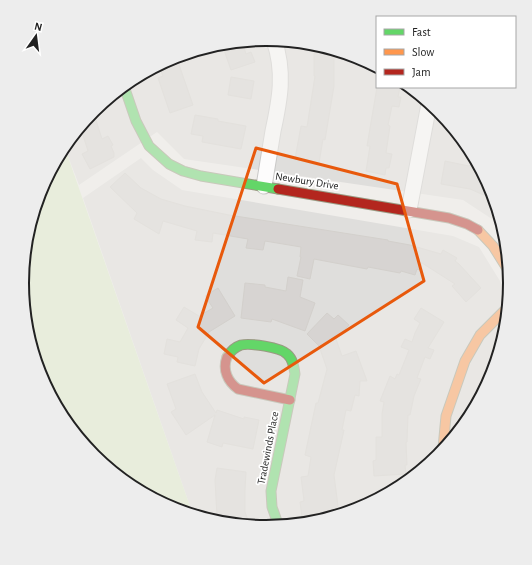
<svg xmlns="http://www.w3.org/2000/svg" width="532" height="565" viewBox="0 0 532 565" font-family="'Alegreya Sans',sans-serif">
	<rect width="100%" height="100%" fill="#f0eeeb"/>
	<g fill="#dfdedc">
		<path d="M266,39L360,57L377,69V87H404L439,110L492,189L498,223L463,200L184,159L157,132L79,185L66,151L94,110L173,57Z"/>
		<path d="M141,158L153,170L182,190L453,236L479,247L508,294L498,343L492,351L496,354L491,376L438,455L359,508L266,526L192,512L83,198Z"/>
	</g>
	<path fill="#ddeccb" d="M66,151L192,512L172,508L93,455L40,376L22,282L41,189Z"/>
	<g fill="#d7d4d2" stroke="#d3d0cc">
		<path d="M243,44L246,54L251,52L255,62L231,70L224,50Z"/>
		<path d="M314,52H334V86L325,140L323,139L319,163L295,159L301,126L307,127L315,76H314Z"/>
		<path d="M176,56L193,105L170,113L158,78L163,76L159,66L173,57Z"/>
		<path d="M231,77L254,81L251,99L228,95Z"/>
		<path d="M377,87H400L398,97H401L399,107L392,106L388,125L390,126L386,153L392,154L389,168H386L385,175L366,171L370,146H367Z"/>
		<path d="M93,111L102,139L108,136L113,145L111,146L114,153V157L90,169L82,154L88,151L81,129Z"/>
		<path d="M195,115L218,119V121L246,126L241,149L202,142L203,136L191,134Z"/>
		<path d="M445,161L469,166L470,165L477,168L490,188L486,196L470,189L441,184Z"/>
		<path d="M125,173L141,188L161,199L185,206L229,215L388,240V241L410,245L441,254L443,250L457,258L455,261L459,264L481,288L466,302L452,286L455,284L422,263L420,270L417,269L415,275L401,271L400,273L368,267L367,269L314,259L310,279L297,276L301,257H300L301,247L265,241L263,250L246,248L248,239L213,233L212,242L195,240L197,231L163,221L159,234L134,219L137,213L110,187Z"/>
		<path d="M288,277L303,280L300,297L315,303L305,331L272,319L271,322L241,318L245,283L265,285V287L286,291Z"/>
		<path d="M218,288L235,316L209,332L199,349L195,366L177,362L178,357L164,354L167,339L180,342L188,328L176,320L184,307L199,316L213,308L205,296Z"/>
		<path d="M421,308L444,322L428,348L434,350L430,359L425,357L417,378L421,379L414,396L410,415H408L407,442H406L407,465H405L406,474L374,476L373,461L376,460V437H382V414L384,402L380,401L390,376L395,379L397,374L399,375L409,350L401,347L405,339L412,342L415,333L420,323L414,319Z"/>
		<path d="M327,313L334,319L338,315L349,325L336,339L342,356L356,351L367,381H360L359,396L355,395L351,411L346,410L342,430H344L334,475L338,506L331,514L302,517L300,502L304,501L301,477L308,476L311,457L305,455L316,403H318L327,369L319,346L307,334Z"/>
		<path d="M195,374L202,392L216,413L217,410L244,419V417L259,420L253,449L223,443L222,447L207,442L215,415L186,435L171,412L176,409L167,384Z"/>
		<path d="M217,468L246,472L245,490V512L249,523L217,517L215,480Z"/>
	</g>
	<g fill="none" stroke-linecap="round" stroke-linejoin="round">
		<g stroke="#c9c8c7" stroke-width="17">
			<g id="street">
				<path d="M264,186C267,168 270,150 273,131C280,99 285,72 274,40"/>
				<path d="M409,210L429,104"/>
			</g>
		</g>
		<g stroke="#999a82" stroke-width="11">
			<g id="fast">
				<path d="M125,89L136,121L149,146L169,164L183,171L201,176L278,189"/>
				<path d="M227,357C230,352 235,347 241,345C250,343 280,347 287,354C293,359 294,367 295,374L271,491L272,507L278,524"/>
			</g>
		</g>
		<g stroke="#999a82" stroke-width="11">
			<g id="slow">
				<path d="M478,230L493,246L508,270"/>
				<path d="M443,448L446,416L465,361L480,335L504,311"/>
			</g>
		</g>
		<g stroke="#999a82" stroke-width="11">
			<g id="jam">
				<path d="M278,189L449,218L467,224L478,230"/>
				<path d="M227,357C222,370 228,382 238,389L290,400"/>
			</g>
		</g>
		<use href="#street" stroke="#fdfcfc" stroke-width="15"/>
		<use href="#fast" stroke="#63d668" stroke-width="9"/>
		<use href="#slow" stroke="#ff974d" stroke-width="9"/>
		<use href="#jam" stroke="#b3261e" stroke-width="9"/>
	</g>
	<path d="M0 0H532V565H0ZM256,148L397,184L424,281L264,383L198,327Z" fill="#f0eeeb" fill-opacity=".55" fill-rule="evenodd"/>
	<path fill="none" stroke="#e8590c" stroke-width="3" stroke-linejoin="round" d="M256,148L397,184L424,281L264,383L198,327Z"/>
	<g text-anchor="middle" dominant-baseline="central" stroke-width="3.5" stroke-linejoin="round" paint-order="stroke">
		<g font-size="11" fill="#222" stroke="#fff">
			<text transform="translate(307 181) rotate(9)">Newbury Drive</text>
			<text transform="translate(268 448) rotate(-79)">Tradewinds Place</text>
		</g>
	</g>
	<path d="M0 0H532V565H0ZM29 283a237 237 0 1 1 474 0a237 237 0 1 1-474 0Z" fill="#ededed" fill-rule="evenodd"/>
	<path fill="none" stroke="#222" stroke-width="2" d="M29 283a237 237 0 1 1 474 0a237 237 0 1 1-474 0Z"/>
	<rect x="376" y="16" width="140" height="72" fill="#ffffff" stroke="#a7a7a7"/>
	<rect x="384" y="29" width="20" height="6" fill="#63d668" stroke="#a7a7a7"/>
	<text x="412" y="36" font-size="12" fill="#222222">Fast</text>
	<rect x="384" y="49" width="20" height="6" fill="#ff974d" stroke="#a7a7a7"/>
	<text x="412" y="56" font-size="12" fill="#222222">Slow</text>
	<rect x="384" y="69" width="20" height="6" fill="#b3261e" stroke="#a7a7a7"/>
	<text x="412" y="76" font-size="12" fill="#222222">Jam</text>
	<g transform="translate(36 36) rotate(14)" stroke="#ffffff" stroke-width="3" paint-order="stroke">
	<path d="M0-3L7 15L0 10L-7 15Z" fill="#222222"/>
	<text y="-6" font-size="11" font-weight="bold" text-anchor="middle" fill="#222222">N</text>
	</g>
</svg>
